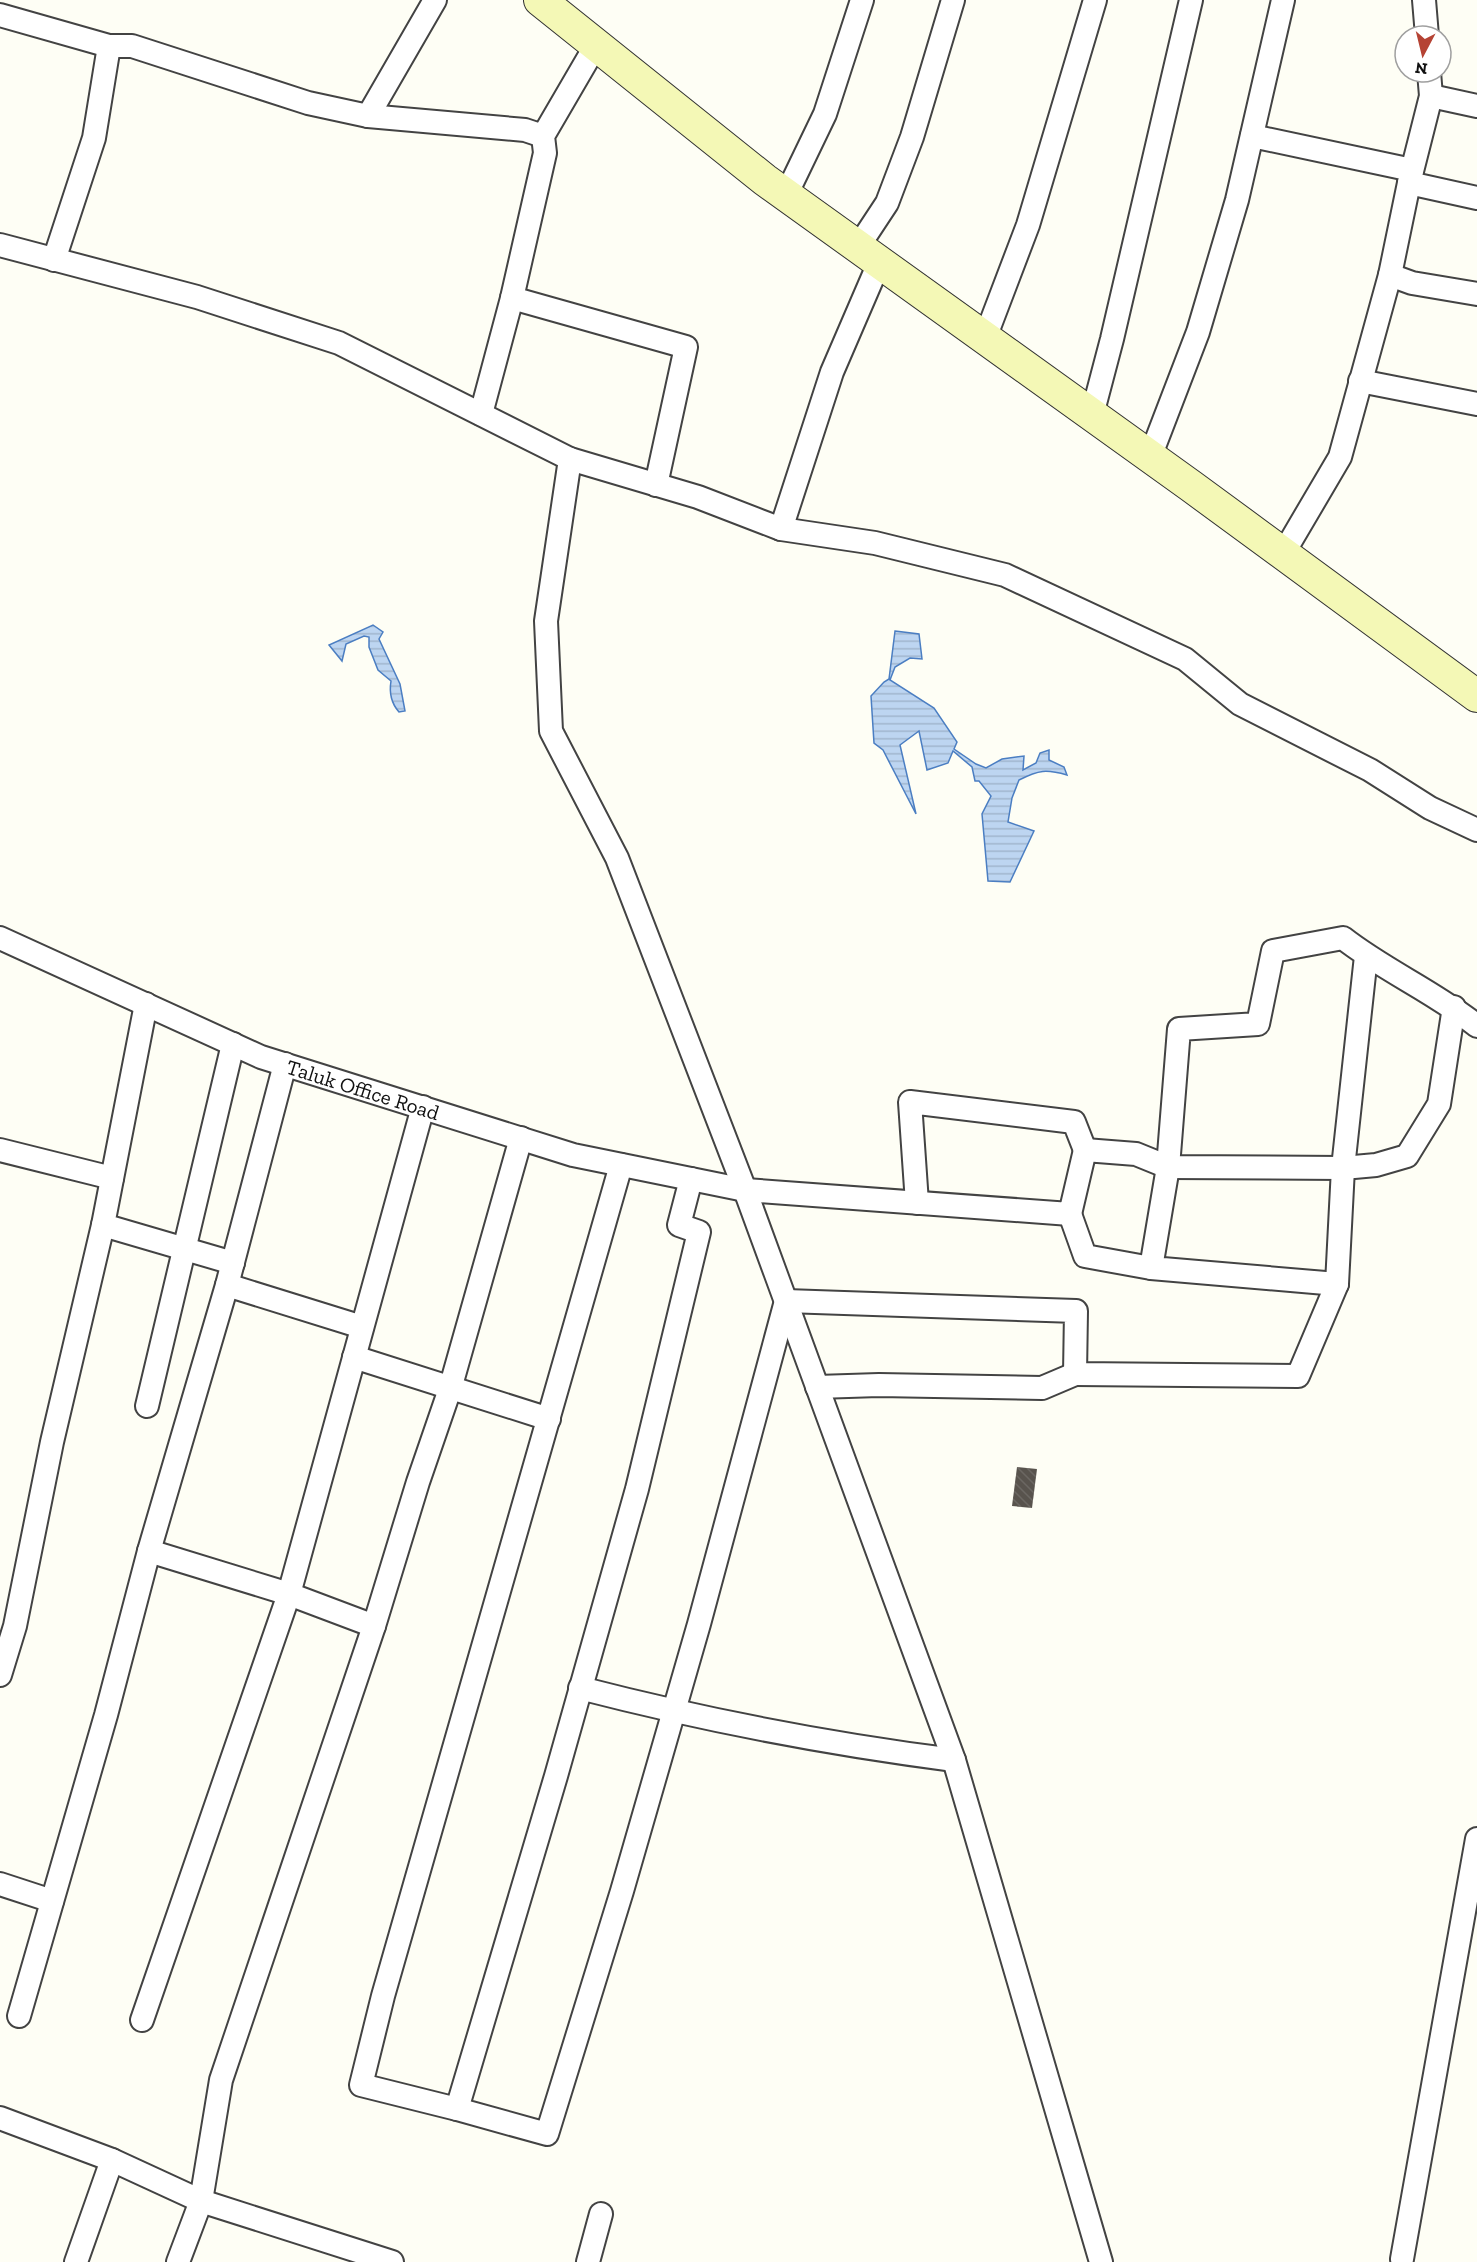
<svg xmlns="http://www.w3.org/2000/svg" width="1477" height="2262" viewBox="0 0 1477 2262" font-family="'Zilla Slab',serif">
	<defs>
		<pattern id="water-rules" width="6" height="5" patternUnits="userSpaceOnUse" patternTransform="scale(1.5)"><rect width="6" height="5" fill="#bdd5f1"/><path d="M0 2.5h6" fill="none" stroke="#a1b6ce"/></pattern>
		<pattern id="building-back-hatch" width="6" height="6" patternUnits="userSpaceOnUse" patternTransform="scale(1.5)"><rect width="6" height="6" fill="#58534d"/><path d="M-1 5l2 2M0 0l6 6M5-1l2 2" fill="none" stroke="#6b6762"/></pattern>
	</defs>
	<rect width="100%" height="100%" fill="#fefef5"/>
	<g fill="url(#water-rules)" stroke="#4b7ec2" stroke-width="1.5">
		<path d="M373,625L383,632L379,639L400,684L405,711L399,712C391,703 389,693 391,681L378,670L369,647V637L364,636L346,644L342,661L329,645Z"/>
		<path d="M895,631L919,634L922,659L910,658L895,667L890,680L934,708L957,742L954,749L976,764L986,768L1002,759L1024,756L1023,770L1036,763L1040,753L1049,750V760L1064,767L1067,775C1046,769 1039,770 1019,780L1012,798L1008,822L1034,831L1010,882L988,881L982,814L991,796L979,781H975L972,767L953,751L948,763L927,770L919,731L900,745L916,814L883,750L874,743L871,696L884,682L889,679Z"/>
	</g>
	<path fill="url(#building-back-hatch)" d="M1017,1467L1037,1469L1032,1508L1012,1506Z"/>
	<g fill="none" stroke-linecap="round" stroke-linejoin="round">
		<g stroke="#434343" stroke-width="26">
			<g id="street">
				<path d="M1424,0L1427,36"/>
				<path d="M0,15L109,46H132L308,103L368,116L525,130L543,136"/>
				<path d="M1431,96L1477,106"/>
				<path d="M368,116L435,0"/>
				<path d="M1252,136L1412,170"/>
				<path d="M1409,183L1477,198"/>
				<path d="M786,195L825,114L862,0"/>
				<path d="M0,245L197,297L339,343L570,459L698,497L781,529L875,543L1005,575L1185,659L1240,704L1370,770L1430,808L1477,830"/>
				<path d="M858,247L887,203L912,137L953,0"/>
				<path d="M54,260L94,138L109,46"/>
				<path d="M1390,275L1412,283L1477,294"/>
				<path d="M512,298L686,347L656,485"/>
				<path d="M985,338L1028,225L1095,0"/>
				<path d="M1360,381L1477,404"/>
				<path d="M481,414L512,298L545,153L543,136L596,45"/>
				<path d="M1092,415L1112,339L1191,0"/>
				<path d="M1150,457L1198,332L1237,200L1283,0"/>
				<path d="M570,459L546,621L551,731L617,858L745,1190L954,1760L1101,2262"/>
				<path d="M781,529L832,372L879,263"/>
				<path d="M1283,554L1340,457L1390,275L1409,183L1431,96L1429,72"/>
				<path id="s1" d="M0,938L261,1057L573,1155L745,1190L1070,1214L1085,1150L1136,1154L1168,1167L1343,1168L1376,1165L1407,1156L1439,1104L1454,1007"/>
				<path d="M1366,956L1343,1168L1337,1284L1151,1268L1168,1167L1179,1029L1258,1024L1273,951L1343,938C1385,971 1435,992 1477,1026"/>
				<path d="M146,1004L103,1225L233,1263"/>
				<path d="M0,1150L112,1178"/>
				<path d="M691,1179L679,1225L699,1232L637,1489L556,1776L457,2109L547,2134L622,1891L699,1624L786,1301L1076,1311L1075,1374L1298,1376L1337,1284"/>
				<path d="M917,1203L910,1102L1074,1122L1085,1150"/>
				<path d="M1070,1214L1085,1256L1151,1268"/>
				<path d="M227,1285L362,1327"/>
				<path d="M354,1357L549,1419"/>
				<path d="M817,1387L879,1385L1042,1388L1075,1374"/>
				<path d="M147,1406L233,1044"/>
				<path d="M149,1551L289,1594L374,1626"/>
				<path d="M0,1675L15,1626L52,1442L103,1225"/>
				<path d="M580,1688C704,1720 828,1744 954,1760"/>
				<path d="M0,1884L52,1901"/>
				<path d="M19,2016L106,1715L149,1551L227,1285L285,1064"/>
				<path d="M142,2020L289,1594L423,1107"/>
				<path d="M457,2109L361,2085L383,1996L621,1165"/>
				<path d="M0,2118L112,2160L201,2201L392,2262"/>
				<path d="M1402,2259L1477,1839"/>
				<path d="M76,2262L112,2160"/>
				<path d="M178,2262L201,2201L221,2080L374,1626L418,1482L450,1389L521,1138"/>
				<path d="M588,2262L601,2214"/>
			</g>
		</g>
		<g stroke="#323232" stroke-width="34">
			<path id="secondary" d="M540,0L765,180L1191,486L1477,696"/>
		</g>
		<use href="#street" stroke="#fff" stroke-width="22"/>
		<use href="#secondary" stroke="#f4f8b6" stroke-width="32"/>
	</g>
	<g text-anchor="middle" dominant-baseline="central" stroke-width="6" stroke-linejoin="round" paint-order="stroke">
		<g font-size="21" fill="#101010" stroke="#fff">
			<text stroke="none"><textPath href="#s1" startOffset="394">Taluk Office Road</textPath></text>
		</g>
	</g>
	<g transform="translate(1423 54) rotate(187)"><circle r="28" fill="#ffffff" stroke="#9f9f9f" stroke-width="1.5"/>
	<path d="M0-4.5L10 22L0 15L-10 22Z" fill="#b54334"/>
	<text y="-9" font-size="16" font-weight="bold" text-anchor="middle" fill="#101010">N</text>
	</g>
</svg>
